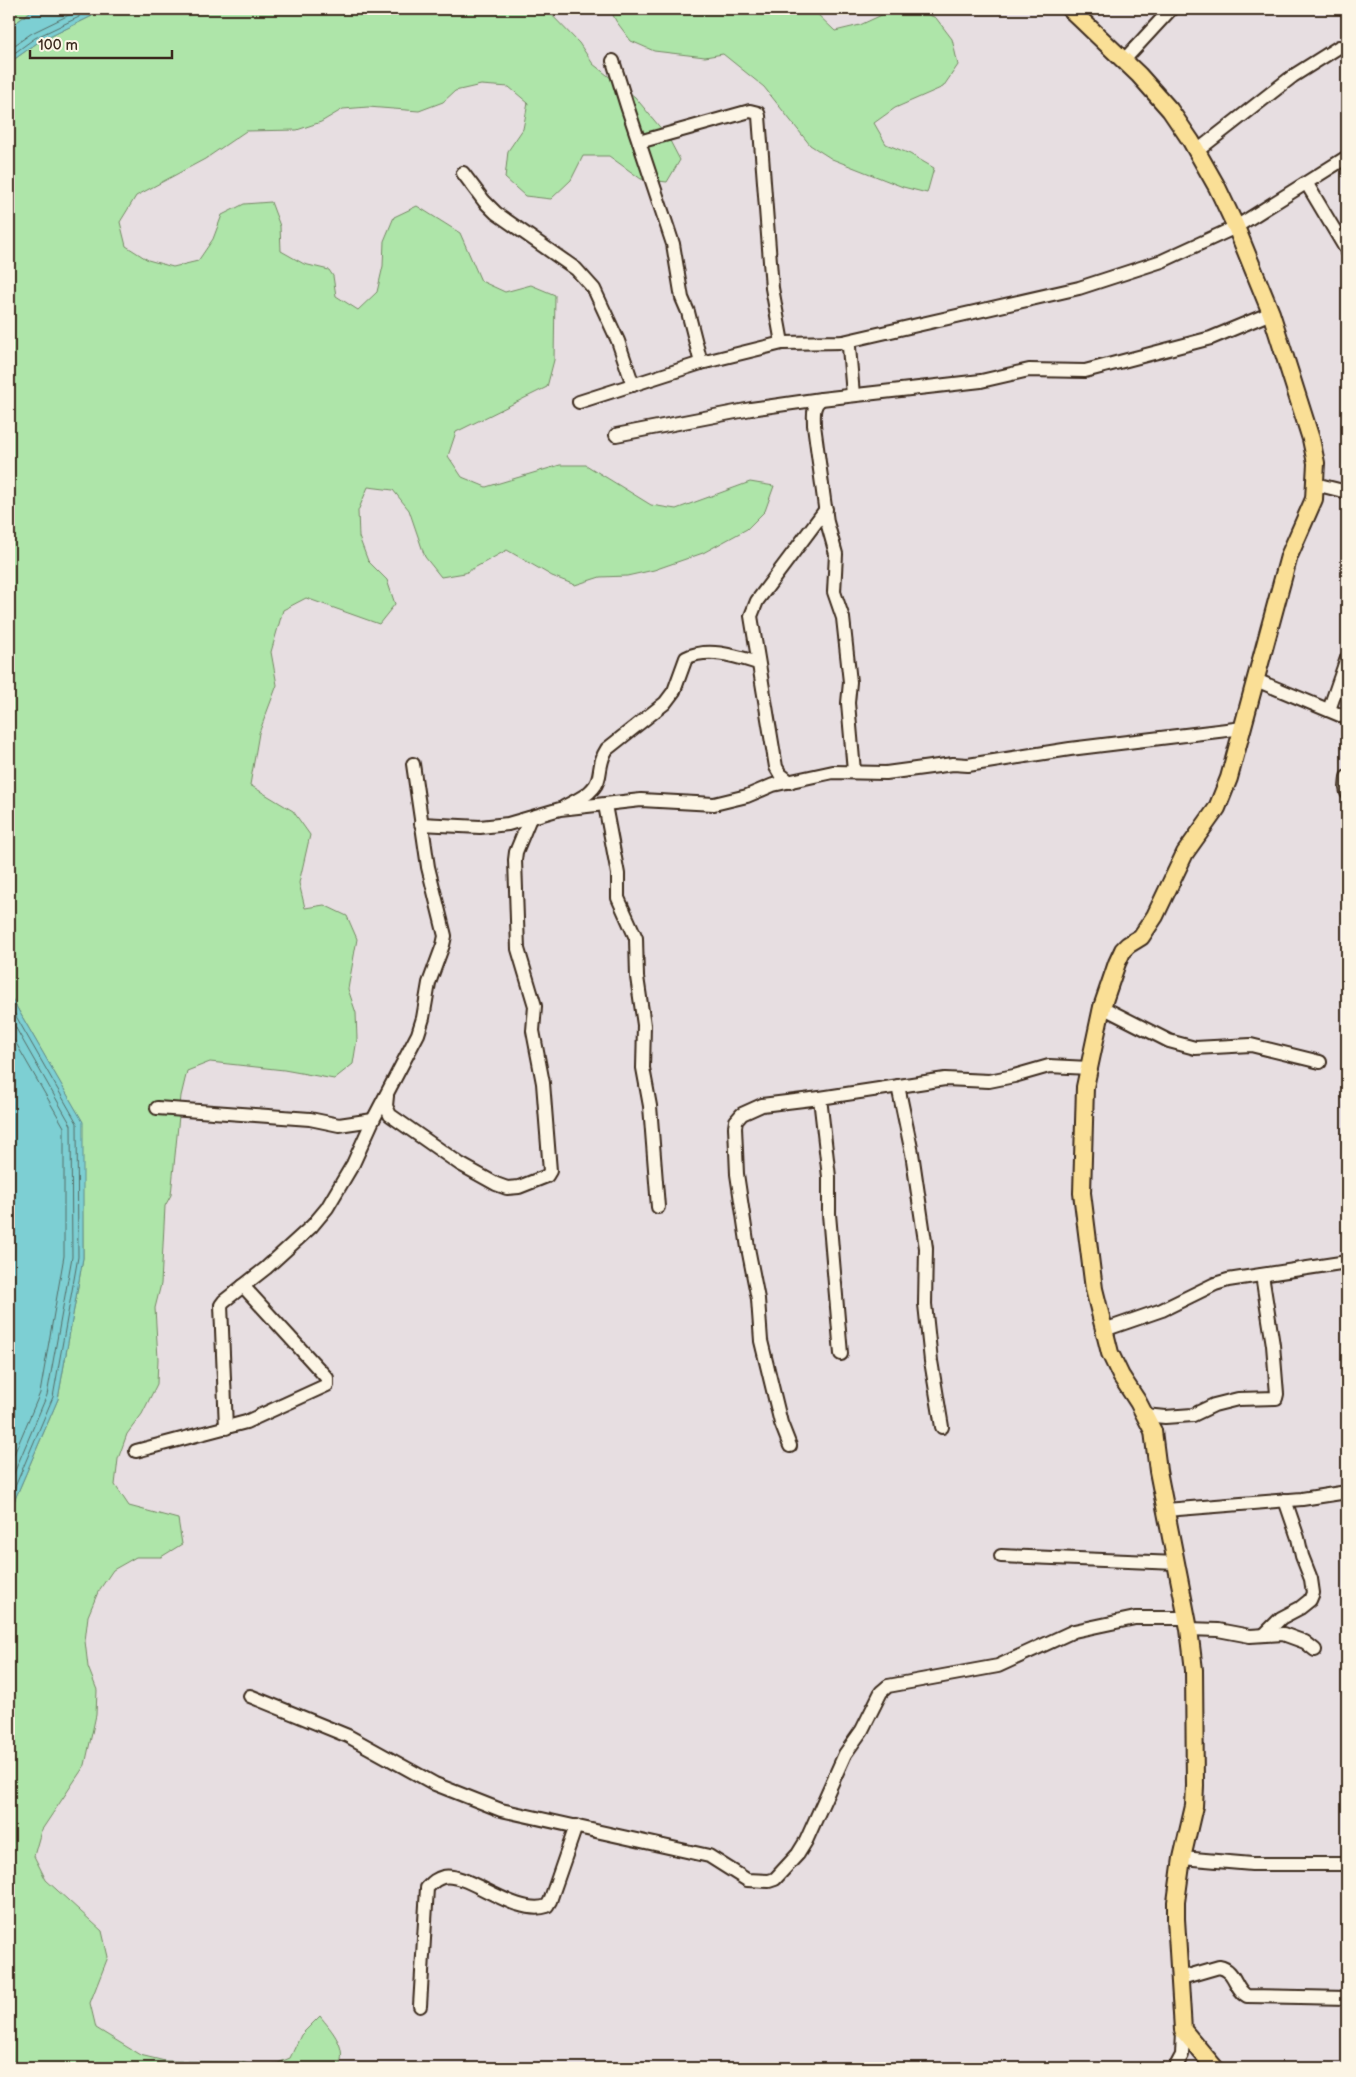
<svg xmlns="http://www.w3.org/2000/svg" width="1356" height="2077" viewBox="0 0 1356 2077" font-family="'Balsamiq Sans',sans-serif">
	<rect width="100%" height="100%" fill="#e7dee1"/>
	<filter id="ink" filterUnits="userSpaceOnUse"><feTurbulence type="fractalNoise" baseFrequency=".02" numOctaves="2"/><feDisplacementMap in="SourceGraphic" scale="10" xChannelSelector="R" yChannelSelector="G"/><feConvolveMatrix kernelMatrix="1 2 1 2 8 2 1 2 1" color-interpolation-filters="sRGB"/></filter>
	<g filter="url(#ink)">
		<g fill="#aee5a9" stroke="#748864">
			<path d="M9,9H34L9,28Z"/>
			<path d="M80,9H546L579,43L593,64L635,97L668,137L680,160L667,182L641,179L609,156H583L571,180L551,199L525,196L505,178L508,151L523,129L528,103L509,87L481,85L455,91L443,102L419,111L368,107L343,109L321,122L297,130L246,131L205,159L136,196L120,222L126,246L148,260L173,267L198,261L213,239L222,215L244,204L271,202L280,226L281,251L304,264L329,270L333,276L336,296L358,310L377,292L383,266L384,241L394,217L417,206L460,233L481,281L505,292L531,285L555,295L554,360L547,387L456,432L448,456L462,477L486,487L560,465H586L651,505L676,509L750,482L774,486L765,511L747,529L703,553L654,570L627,576L600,577L575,585L552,576L507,550L465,573L441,577L425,557L409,510L393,490L368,487L358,511L359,537L368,561L387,580L395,604L379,624L306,598L283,610L271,652L277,685L259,733L250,785L293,811L310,835L299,883L305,908L324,905L347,916L357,939L348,989L356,1013L357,1039L353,1064L334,1079L284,1070L210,1062L187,1071L181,1096L171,1195L165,1206L161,1284L155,1308L158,1359L157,1384L142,1414L127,1434L118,1459L115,1485L129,1506L178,1519L182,1544L161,1557H136L113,1570L98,1592L88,1616L85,1641L88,1667L97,1690L96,1715L85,1765L41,1831L34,1856L46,1880L102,1931L108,1957L90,2003L96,2028L140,2055L165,2061L241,2062L266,2068L290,2058L301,2035L320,2016C332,2031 349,2049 338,2068H9V1513L58,1399L83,1258L82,1121L9,994V63L37,43L92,16Z"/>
			<path d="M610,9H812L835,31L860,25L886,13L904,9H916L936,18L952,39L958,65L943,87L895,108L874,123L886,144L910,154L934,168L927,193L903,187L832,159L810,145L764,87L723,54L705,57L654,51L631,41L616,21Z"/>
		</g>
		<g fill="#7dcfd3" stroke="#638d8b">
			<path d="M34,9H80L92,16L37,43L9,63V28Z"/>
			<path d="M9,994L83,1122V1258L58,1399L9,1513Z"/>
		</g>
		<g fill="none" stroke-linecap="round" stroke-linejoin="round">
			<g stroke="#556c66" stroke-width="1">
				<path d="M9,49L32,33L71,14L72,9"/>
				<path d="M9,57L35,38L79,17V9"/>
				<path d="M9,1004L77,1123L78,1257L53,1397L9,1501"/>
				<path d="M9,1016L71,1125L72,1257L47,1395L9,1485"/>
				<path d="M9,1031L64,1127V1256L40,1393L9,1466"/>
			</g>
			<g stroke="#3b2a1e" stroke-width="16">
				<g id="minor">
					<path d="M1124,60L1171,9"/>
					<path d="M613,61L627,106L673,244L682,298L688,312L701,363"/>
					<path d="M639,142L750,111L758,113L759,116L772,288L782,343"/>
					<path d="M1197,151L1293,76L1339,47"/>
					<path d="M463,173L484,201L496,213L576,269L594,289L618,341L633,385"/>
					<path d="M1307,184L1347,251"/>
					<path d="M843,342L849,347L853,395"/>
					<path d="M821,399C812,406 814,415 814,425L827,522L836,554L834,592L843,618L850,682L848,703L854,771"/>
					<path d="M579,402L701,363L782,343L843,342L1079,288L1162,261L1236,227L1347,157"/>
					<path d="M616,435L751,409L821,399L981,381L1029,370L1085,371L1211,338L1271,313"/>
					<path d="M1315,484L1347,492"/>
					<path d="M1256,680L1347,718"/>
					<path d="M1329,710L1347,658"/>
					<path d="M1347,777L1346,788L1347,793"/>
					<path d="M790,782L780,774L776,767L751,616L757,601L826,509"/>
					<path d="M605,805L618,874V898L636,938L637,977L644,1025L643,1068L650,1106L658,1207"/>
					<path d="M564,807C578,799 596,793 599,776C601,765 601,758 607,749L665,703L674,691L686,658C708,647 735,656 758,663"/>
					<path d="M421,824L480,827L508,824L560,809L641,800L714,804L747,796L773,785L833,772L886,773L953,764L968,765L1070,749L1243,728"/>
					<path d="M1102,1007L1169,1041L1195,1048L1251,1045L1320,1062"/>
					<path d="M898,1086L912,1153L926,1248L925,1304L931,1361L942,1427"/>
					<path d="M387,1096L386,1106L390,1115L460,1164L496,1184L507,1188L519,1187L547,1176L550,1171L543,1083L533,1031L535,1006L518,949L515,860L516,852L530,818"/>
					<path d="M820,1098L829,1177V1214L841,1354"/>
					<path d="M157,1108L310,1119L339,1125L373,1120"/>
					<path d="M1104,1330L1162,1310L1215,1284L1228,1280L1347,1262"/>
					<path d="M1145,1415L1165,1417L1193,1415L1214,1405L1238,1399L1276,1398L1277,1394L1273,1345L1262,1275"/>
					<path d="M226,1428L221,1305L224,1301L266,1268L312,1226L327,1208L353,1164L373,1120L418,1034L423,1018L429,983L443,945L445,936L428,867L413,764"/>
					<path d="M790,1446L781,1423L761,1341L758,1299L748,1248L737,1174L735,1127L736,1121L742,1114L762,1105L820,1098L945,1079L989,1081L1014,1076L1049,1066L1089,1068"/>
					<path d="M136,1451L246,1422L327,1385V1378L243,1286"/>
					<path d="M1166,1510L1302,1499L1347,1492"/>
					<path d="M1001,1556L1177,1563"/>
					<path d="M1189,1629L1218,1630L1250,1636L1283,1634L1305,1642L1315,1650"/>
					<path d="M1264,1635L1281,1618L1300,1608L1310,1600L1313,1593L1311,1579L1302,1556L1298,1538L1285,1500"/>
					<path d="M250,1696L348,1736L435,1784L501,1810L709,1856L747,1880L769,1881L775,1879L798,1854L806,1841L845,1754L862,1730L881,1692L888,1686L998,1666L1074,1631L1135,1618H1187"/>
					<path d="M1182,1858L1252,1864H1347"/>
					<path d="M1181,1978L1219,1967C1236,1970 1234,1989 1247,1996L1347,1998"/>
					<path d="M420,2006L427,1888C432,1883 435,1879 443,1877C467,1871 515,1917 547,1906L550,1901L576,1826"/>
					<path d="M1175,2068L1182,2055L1183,2030"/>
				</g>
			</g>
			<g stroke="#3b2a1e" stroke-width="20">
				<path id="major" d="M1070,9L1139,75L1170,110L1191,141L1217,187L1236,227L1271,313L1311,439L1316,463L1314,499L1289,556L1229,778L1217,808L1185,853L1155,916L1141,937L1128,945L1123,950L1117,963L1102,1007L1085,1087L1082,1193L1094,1289L1110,1353L1121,1376L1138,1402L1153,1431L1158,1471L1189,1629L1194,1670L1195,1786L1194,1806L1182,1858L1176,1902V1919L1183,2030L1215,2068"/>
			</g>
			<use href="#minor" stroke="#fcf5e5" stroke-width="12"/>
			<use href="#major" stroke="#fadf96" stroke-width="16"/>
		</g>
	</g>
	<rect width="1356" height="2077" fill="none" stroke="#fcf5e5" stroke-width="30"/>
	<rect x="15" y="15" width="1326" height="2047" fill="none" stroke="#3b2a1e" stroke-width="2" filter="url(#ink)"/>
	<path d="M30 50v8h142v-8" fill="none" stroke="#3b2a1e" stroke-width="2.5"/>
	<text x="38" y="50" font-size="15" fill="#3b2a1e" stroke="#fcf5e5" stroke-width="4" paint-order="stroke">100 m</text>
</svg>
